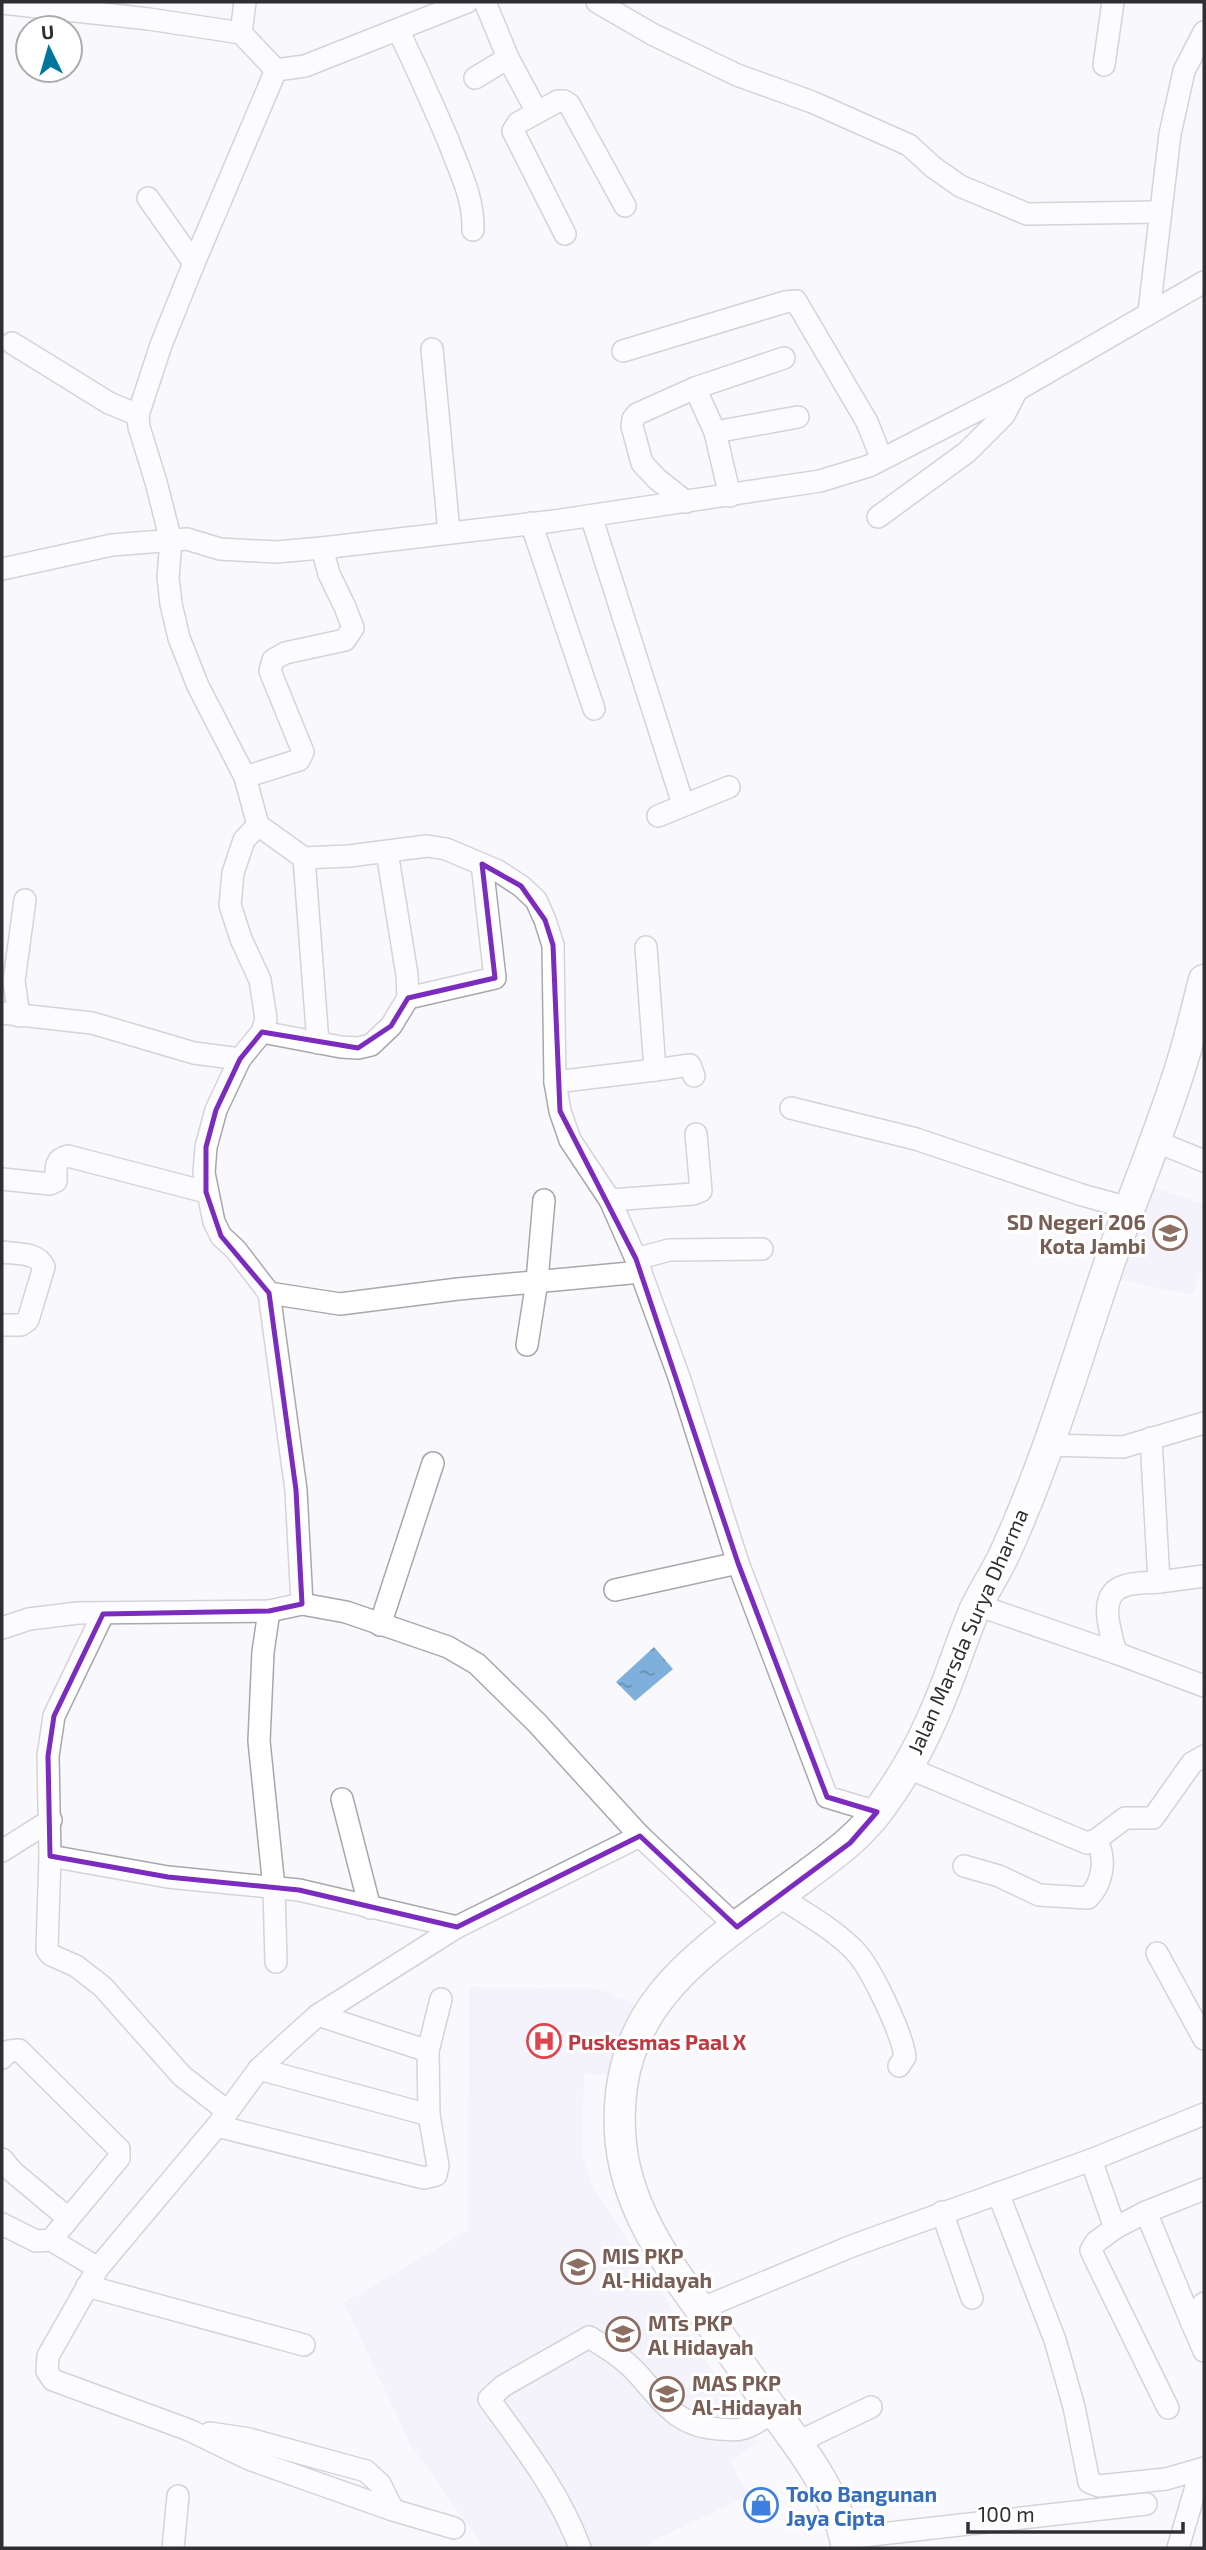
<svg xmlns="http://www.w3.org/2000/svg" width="1206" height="2550" viewBox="0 0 1206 2550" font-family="'Exo 2',sans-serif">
	<defs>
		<pattern id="water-ripples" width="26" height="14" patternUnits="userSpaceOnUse" patternTransform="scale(1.75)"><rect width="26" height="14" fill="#7fb0db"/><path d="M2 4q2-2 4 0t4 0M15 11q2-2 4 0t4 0" fill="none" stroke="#6890b2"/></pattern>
	</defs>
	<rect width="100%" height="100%" fill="#f9f8fd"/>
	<g fill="#edecf8">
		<path d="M1151,1186L1204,1204V1262L1193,1295L1121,1280Z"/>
		<path d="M469,1987L598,1989L634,2003L607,2075L584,2074L582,2153L594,2189L759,2442L730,2461L749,2495L639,2548H484L410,2444L344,2303L468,2230Z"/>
	</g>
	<path fill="url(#water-ripples)" d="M654,1647L673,1669L635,1701L616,1682Z"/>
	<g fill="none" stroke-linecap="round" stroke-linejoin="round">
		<g stroke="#a8a7ac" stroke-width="24">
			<g id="minor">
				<path d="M485,2L508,58L537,112"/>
				<path d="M597,2L652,34L737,75L812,102L909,145L933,167L960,186L1027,214L1160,212"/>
				<path d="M2,3L149,19L241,33L276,70L305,66L467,2"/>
				<path d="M398,30C416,66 432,103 448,140C459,170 474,197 473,230"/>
				<path d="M241,33L245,2"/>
				<path d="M1104,65L1113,2"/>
				<path d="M475,78L508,58"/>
				<path d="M148,198L194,263"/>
				<path d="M565,234L513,131L518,123L558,101H564L569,104L625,206"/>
				<path d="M1149,312L1170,134L1184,71L1204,32"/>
				<path d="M12,343L109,403L138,415"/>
				<path d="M432,349L449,532"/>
				<path d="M623,351L785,302L796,301L867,422L881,457"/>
				<path d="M695,388L715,432L730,496"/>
				<path d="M715,432L798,417"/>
				<path d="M686,502L657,479L642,463L632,426L633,419L637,414L695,388L784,358"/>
				<path d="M591,516L683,804"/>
				<path d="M878,517L967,452L1004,415L1017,390"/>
				<path d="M531,523L594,709"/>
				<path d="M2,569L112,545L187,539L220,549L276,552L322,548L554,521L820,481L869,466L1017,390L1204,282"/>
				<path d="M245,777L299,760L303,752L270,671L273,660L285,653L345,640L353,628L345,607L329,574L322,548"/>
				<path d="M658,816L729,787"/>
				<path d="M258,825L245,777L198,686L179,638L171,604L168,577L171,541L156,482L139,427L138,415L161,345L194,263L276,70"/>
				<path d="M304,858L318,1043"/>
				<path d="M408,998L495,978L482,864"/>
				<path d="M2,1013L92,1023L194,1053L240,1059"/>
				<path d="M19,1016L14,981L25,900"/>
				<path d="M262,1032L341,1047L358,1048L371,1045L391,1026L408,998L407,975L387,852"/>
				<path d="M655,1070L690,1065L694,1076"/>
				<path d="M555,1082L655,1070L646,947"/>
				<path d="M791,1108L916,1139L1082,1195L1129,1208"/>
				<path d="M1155,1141L1204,1161"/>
				<path d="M2,1179L50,1184L56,1181C56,1169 54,1159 68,1156L206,1192"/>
				<path d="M610,1200L693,1194L701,1191L696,1134"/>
				<path d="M2,1252C16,1254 38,1252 44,1267L28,1320L21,1325H2"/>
				<path d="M636,1259L669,1250L762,1249"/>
				<path d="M269,1293L340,1304L458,1289L641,1272"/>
				<path d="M527,1345L537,1281L544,1200"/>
				<path d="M1151,1438L1159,1582L1204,1576"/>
				<path d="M1047,1445L1123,1447L1204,1423"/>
				<path d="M615,1590L738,1563"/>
				<path d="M302,1604L296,1490L269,1293L236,1250L221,1236L214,1222L204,1173L206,1147L216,1110L240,1059L262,1032L266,1019L260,980L241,939L230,905L233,873L244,840L258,825L304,858L349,856L427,846L446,849L498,871L521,886L536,900L545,920L553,945L555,1082L560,1111L570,1140L610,1200L636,1259L679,1377L738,1563L827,1797L877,1812"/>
				<path d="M977,1605L1116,1653L1204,1686"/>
				<path d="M269,1611L263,1652L259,1741L274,1888L276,1962"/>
				<path d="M103,1614L54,1716L48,1756L50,1856L168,1877L299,1890L457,1927"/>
				<path d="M380,1625L433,1463"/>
				<path d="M2,1628L29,1619L78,1613L269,1611L302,1604L346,1612L448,1647L477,1664L537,1723L640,1836L737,1927"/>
				<path d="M1116,1653C1111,1633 1096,1595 1124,1586C1134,1582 1148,1583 1159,1582"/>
				<path d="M906,1767L1087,1843L1096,1840L1125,1818H1153L1192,1763L1204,1756"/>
				<path d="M342,1799L370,1908"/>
				<path d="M2,1851L51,1820"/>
				<path d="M50,1856L47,1950L51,1955L76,1966L103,1987L182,2076L227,2111"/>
				<path d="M964,1866L999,1876L1039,1895L1088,1898C1103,1883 1107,1858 1096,1840"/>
				<path d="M779,1896C804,1913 834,1929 854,1950C871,1967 902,2033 905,2057L899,2066"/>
				<path d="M1157,1953L1204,2039"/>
				<path d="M318,2015L428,2051"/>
				<path d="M2,2058L9,2051L19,2050L119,2149V2158L51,2240"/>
				<path d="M259,2069L429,2115L428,2051L441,1999"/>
				<path d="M217,2126L424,2178L436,2175L438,2166L429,2115"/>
				<path d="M2,2159L13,2172L68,2218"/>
				<path d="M1091,2160L1115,2228L1146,2212L1204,2189"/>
				<path d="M998,2193L1055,2340L1074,2407L1089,2482L1099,2486L1166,2479L1204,2468"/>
				<path d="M942,2212L972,2298"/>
				<path d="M1146,2212L1191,2321"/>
				<path d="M2,2224L36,2241L51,2240L98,2268"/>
				<path d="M1115,2228L1096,2242L1091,2250L1093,2255L1168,2408"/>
				<path d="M87,2286L304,2345"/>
				<path d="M1204,2303L1191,2321L1204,2351"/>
				<path d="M700,2309L852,2246L1091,2160L1204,2114"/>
				<path d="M210,2433L249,2439L366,2471L380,2484L393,2510"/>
				<path d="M798,2442L871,2407"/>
				<path d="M454,2528L393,2510L249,2459L189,2430L53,2380L47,2371L48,2356L98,2268L217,2126L259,2069L289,2041L318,2015L457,1927L640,1836"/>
				<path d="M845,2538L1146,2504"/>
				<path d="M173,2548L178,2496"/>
				<path d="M580,2548C560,2493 523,2446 489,2399L503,2386L589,2337C607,2348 623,2358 637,2373C663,2402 676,2426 719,2429C725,2429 734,2431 741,2429C752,2427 764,2417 775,2412"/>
				<path d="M1178,2548L1201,2470"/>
			</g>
		</g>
		<g stroke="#a8a7ac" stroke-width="33">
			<path id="highway" d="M847,2548C838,2497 806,2454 775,2413C754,2384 733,2354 712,2325C669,2266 623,2206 620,2131C613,1996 714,1945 808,1874C835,1854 861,1835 881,1807C900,1781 918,1751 931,1721C948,1685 959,1647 974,1611C983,1592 995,1574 1004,1555C1047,1462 1076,1361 1109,1264C1133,1196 1162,1129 1183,1059C1191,1033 1197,1007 1204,980"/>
		</g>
		<use href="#minor" stroke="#fff" stroke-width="21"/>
		<use href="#highway" stroke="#fff" stroke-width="30"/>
	</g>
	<path d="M0 0H1206V2550H0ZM482,864L521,886L545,920L553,945L560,1111L636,1259L738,1563L827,1797L877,1812L850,1843L737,1927L640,1836L457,1927L299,1890L168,1877L50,1856L48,1756L54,1716L103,1614L269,1611L302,1604L296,1490L269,1293L221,1236L206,1192V1147L216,1110L240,1059L262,1032L358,1048L391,1026L408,998L495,978Z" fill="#f9f8fd" fill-opacity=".55" fill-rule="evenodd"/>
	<path fill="none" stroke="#7b2cbf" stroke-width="5" stroke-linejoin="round" d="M482,864L521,886L545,920L553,945L560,1111L636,1259L738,1563L827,1797L877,1812L850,1843L737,1927L640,1836L457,1927L299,1890L168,1877L50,1856L48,1756L54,1716L103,1614L269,1611L302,1604L296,1490L269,1293L221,1236L206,1192V1147L216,1110L240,1059L262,1032L358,1048L391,1026L408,998L495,978Z"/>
	<defs>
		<g id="school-ring" transform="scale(1.75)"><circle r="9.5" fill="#fff" stroke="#8d6e63" stroke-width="1.5"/><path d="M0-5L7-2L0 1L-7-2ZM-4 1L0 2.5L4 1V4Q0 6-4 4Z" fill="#8d6e63"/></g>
		<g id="hospital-ring" transform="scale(1.75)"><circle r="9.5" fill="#fff" stroke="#e0444e" stroke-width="1.5"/><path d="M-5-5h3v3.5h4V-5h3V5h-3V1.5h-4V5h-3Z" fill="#e0444e"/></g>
		<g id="shop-ring" transform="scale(1.75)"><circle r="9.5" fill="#fff" stroke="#3f7fe0" stroke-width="1.5"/><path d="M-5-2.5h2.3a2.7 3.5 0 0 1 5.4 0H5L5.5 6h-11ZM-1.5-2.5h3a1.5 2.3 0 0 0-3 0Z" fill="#3f7fe0"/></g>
	</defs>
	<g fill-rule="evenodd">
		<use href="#school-ring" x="1170" y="1233"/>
		<use href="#hospital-ring" x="544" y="2041"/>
		<use href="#school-ring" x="578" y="2267"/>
		<use href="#school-ring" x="623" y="2334"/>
		<use href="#school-ring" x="667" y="2394"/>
		<use href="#shop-ring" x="761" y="2505"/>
	</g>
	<g text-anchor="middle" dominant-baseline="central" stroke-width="6" stroke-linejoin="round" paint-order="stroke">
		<g font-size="21" font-weight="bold" fill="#785e54" stroke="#fff" text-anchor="start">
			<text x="1146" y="1221" text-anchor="end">SD Negeri 206<tspan x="1146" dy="24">Kota Jambi</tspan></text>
			<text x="602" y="2255">MIS PKP<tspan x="602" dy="24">Al-Hidayah</tspan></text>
			<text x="648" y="2322">MTs PKP<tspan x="648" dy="24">Al Hidayah</tspan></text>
			<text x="692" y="2382">MAS PKP<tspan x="692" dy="24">Al-Hidayah</tspan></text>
		</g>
		<g font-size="21" fill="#2f2f31" stroke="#fff">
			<text transform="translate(967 1631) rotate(-66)">Jalan Marsda Surya Dharma</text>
		</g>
		<g font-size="21" font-weight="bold" fill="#be3a42" stroke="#fff" text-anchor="start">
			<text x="568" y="2041">Puskesmas Paal X</text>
		</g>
		<g font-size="21" font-weight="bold" fill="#366cbe" stroke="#fff" text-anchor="start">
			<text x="786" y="2493">Toko Bangunan<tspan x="786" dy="24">Jaya Cipta</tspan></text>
		</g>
	</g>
	<rect width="1206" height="2550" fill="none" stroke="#2f2f31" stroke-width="7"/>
	<g transform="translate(49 49) rotate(355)"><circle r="33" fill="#ffffff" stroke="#acacad" stroke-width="2"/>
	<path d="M0-5L12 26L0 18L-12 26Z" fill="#00769f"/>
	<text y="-10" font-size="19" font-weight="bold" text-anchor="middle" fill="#2f2f31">U</text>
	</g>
	<path d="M968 2522v10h215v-10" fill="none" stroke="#2f2f31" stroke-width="3.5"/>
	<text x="978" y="2522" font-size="21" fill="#2f2f31" stroke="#ffffff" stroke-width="5" paint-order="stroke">100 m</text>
</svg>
